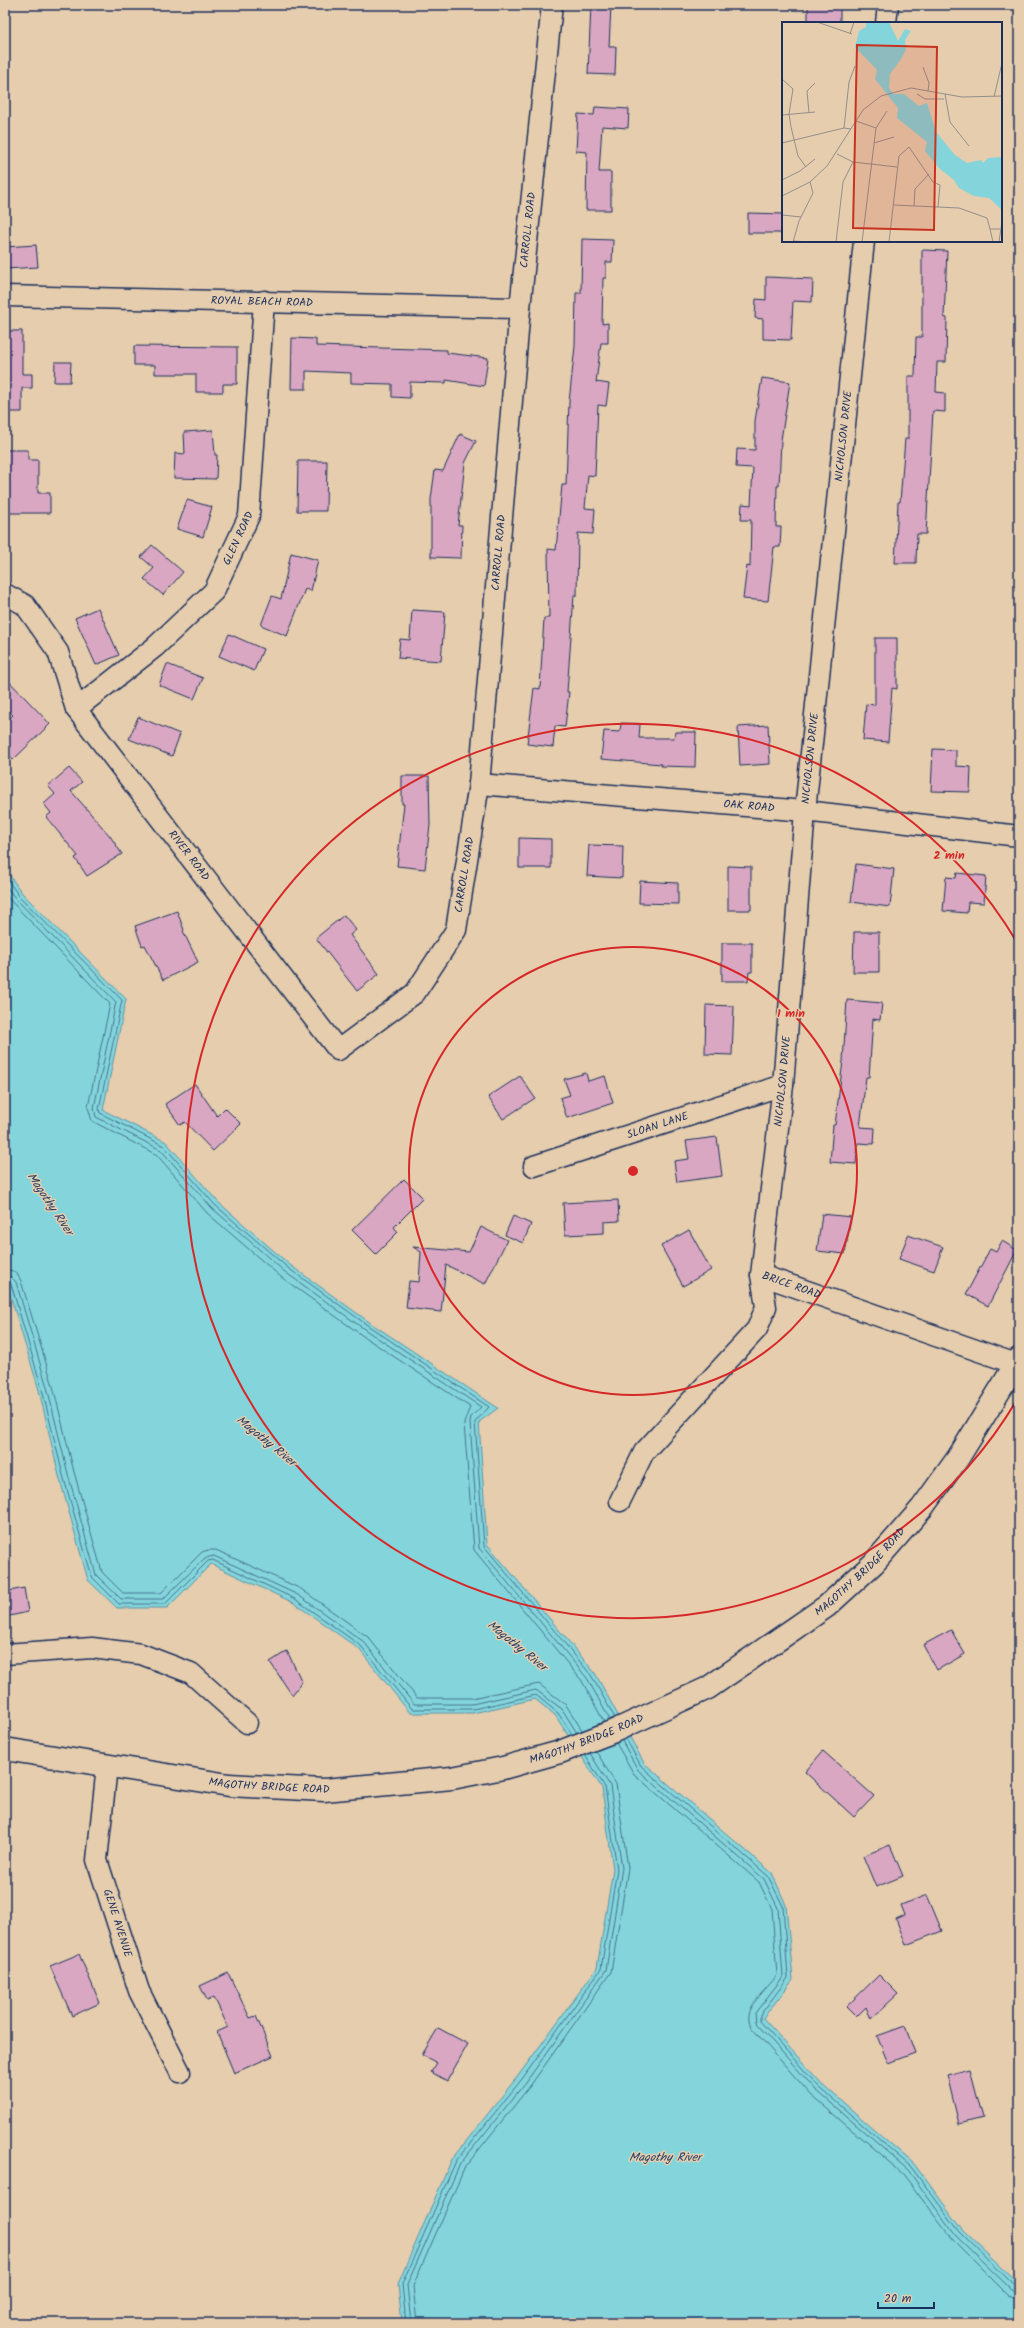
<svg xmlns="http://www.w3.org/2000/svg" width="1024" height="2328" viewBox="0 0 1024 2328" font-family="Kalam,sans-serif">
	<rect width="100%" height="100%" fill="#e5cdad"/>
	<filter id="ink" filterUnits="userSpaceOnUse"><feTurbulence type="fractalNoise" baseFrequency=".025" numOctaves="2"/><feDisplacementMap in="SourceGraphic" scale="8" xChannelSelector="R" yChannelSelector="G"/><feConvolveMatrix kernelMatrix="1 2 1 2 8 2 1 2 1" color-interpolation-filters="sRGB"/></filter>
	<g filter="url(#ink)">
		<path fill="#84d5db" stroke="#5a93a9" d="M5,869L22,893L126,999L103,1110L166,1142L218,1202L290,1265L372,1324L498,1408L479,1422L487,1544L595,1673L644,1763L772,1873L786,1905L793,1980L763,2018L822,2084L914,2164L963,2230L1019,2284V2323H402L398,2284L452,2159L518,2076L597,1968L613,1869L602,1788L555,1715L535,1699L473,1713H410L359,1649L294,1603L211,1564L167,1608H117L88,1580L59,1476L39,1390L5,1278Z"/>
		<g fill="none" stroke-linecap="round" stroke-linejoin="round">
			<g stroke="#457190" stroke-width="1">
				<path d="M5,876L19,896L122,1000L99,1109L100,1113L164,1146L215,1205L288,1268L370,1327L489,1407L475,1422L484,1546L591,1675L615,1718"/>
				<path d="M5,885L16,899L116,1002L94,1108L96,1117L161,1150L212,1208L285,1272L367,1331L481,1407L471,1417L470,1423L479,1548L587,1678L610,1720"/>
				<path d="M5,895L110,1004L88,1107L92,1121L157,1155L207,1213L281,1277L363,1336L470,1407L464,1423L474,1550L582,1681L604,1722"/>
				<path d="M5,1269L16,1272L21,1281L53,1386L74,1472L102,1572L123,1593H161L202,1552L208,1550H216L301,1589L368,1637L417,1698H472L539,1684L566,1705L582,1730"/>
				<path d="M5,1275L11,1277L16,1282L47,1387L68,1474L96,1575L121,1599H163L205,1558L214,1556L298,1595L364,1642L414,1704H472L536,1690L562,1709L577,1733"/>
				<path d="M5,1280L11,1284L42,1389L63,1475L92,1577L119,1604H165L208,1561L213,1560L295,1599L361,1646L412,1709H473L536,1695L558,1713L572,1734"/>
				<path d="M626,1739L641,1766L768,1876L783,1906L788,1978L760,2015V2021L819,2087L911,2167L960,2232L1015,2286L1019,2287"/>
				<path d="M622,1741L638,1770L764,1879L778,1908L783,1977L755,2013L756,2023L816,2090L908,2170L956,2236L1011,2289L1019,2292"/>
				<path d="M616,1743L634,1774L759,1882L772,1909L777,1975C768,1989 741,2008 751,2027L811,2095L903,2174L952,2239L1007,2294L1019,2298"/>
				<path d="M406,2323L402,2284L456,2161L522,2079L601,1969L617,1869L605,1787L585,1755"/>
				<path d="M411,2323L407,2285L460,2164L526,2082L606,1970L622,1868L610,1786L590,1753"/>
				<path d="M417,2323L413,2286L465,2167L530,2086L611,1972L628,1868L616,1784L596,1751"/>
			</g>
		</g>
		<g fill="#daa7c3" stroke="#1b2f5e">
			<path d="M591,5H611L609,47H616L615,75L588,74Z"/>
			<rect x="808" y="5" width="32" height="18"/>
			<path d="M595,107L629,109L628,128L602,126L599,172H611V210H586L587,152L576,151L578,114L594,115Z"/>
			<path d="M748,213L783,214V233H748Z"/>
			<path d="M582,239L613,240L612,262H606V278H603L602,324L608,323V343H601L596,382L609,384L606,406L598,405L595,476L588,475L585,508L595,509L593,534L578,533L577,595H574L567,692H569L565,727L555,726L553,747L527,744L534,688L540,689L544,618H549L548,549L556,550L562,485H566L569,402L575,346L576,293H581Z"/>
			<path d="M36,245L38,267L5,269V247Z"/>
			<path d="M922,250L947,251L944,317L947,318L946,362H937L936,392L945,393V412L933,411L926,534H917L916,563H895L898,502H900L905,439H908V376H915L916,337H922Z"/>
			<path d="M766,277L813,279L812,302L793,301L791,340L763,339V319L755,318L756,299L766,300Z"/>
			<path d="M5,331H22V374H32V388H22V412H5Z"/>
			<path d="M292,338L316,339V346L447,350V353L488,358L484,386L446,380V383L410,382V398L392,397V384L351,383V373L306,371V389H291Z"/>
			<path d="M134,346L237,347V384H223V392H196V374H155V365H134Z"/>
			<path d="M55,362H71L70,382H54Z"/>
			<path d="M762,378L790,382L781,440L779,486H777L776,527H781L780,547H774L768,601L743,599L747,566L750,567L751,520H741L742,504L751,505L753,468L736,467L737,449L755,450V421Z"/>
			<path d="M213,430L215,455H217L216,479L174,478L175,453L185,454L184,432Z"/>
			<path d="M460,434L476,441L465,463L458,525H462L461,558L431,557V499L435,470L443,471Z"/>
			<path d="M5,450H28V460H38V493H50V513H5Z"/>
			<path d="M298,461H327L326,511H297Z"/>
			<path d="M187,500L212,507L203,537L177,529Z"/>
			<path d="M152,545L183,572L163,595L144,579L154,568L141,557Z"/>
			<path d="M291,553L318,560L311,591L305,589L287,636L261,625L272,596L281,599Z"/>
			<path d="M98,608L119,655L96,665L75,618Z"/>
			<path d="M412,610L445,612L441,661L398,658L400,639L410,640Z"/>
			<path d="M229,634L263,649L254,671L219,656Z"/>
			<path d="M875,638H897V689L892,688L888,742L863,740L866,704L875,705Z"/>
			<path d="M167,664L203,678L194,699L159,685Z"/>
			<path d="M5,677L50,724L13,760L5,751V723L13,715L5,707Z"/>
			<path d="M138,717L180,734L172,756L129,739Z"/>
			<path d="M621,723L640,724L639,738H674L675,732H696L695,767L661,766V764L601,759L604,731L620,732Z"/>
			<path d="M768,725L770,764L740,766L738,727Z"/>
			<path d="M933,749L956,750V766L971,767L970,792L931,791Z"/>
			<path d="M69,768L82,782L71,791L110,836L122,854L87,876L75,858L78,856L46,817L51,813L44,804L55,794L48,786Z"/>
			<path d="M402,776H429L430,825L425,869L397,866L404,804H402Z"/>
			<path d="M519,838L551,839V868H519Z"/>
			<path d="M589,845L623,846L622,878L587,876Z"/>
			<path d="M856,864L894,869L890,907L851,902Z"/>
			<path d="M728,866L751,867V910H728Z"/>
			<path d="M957,873L986,876L984,903L968,902L967,913L943,911L946,877L956,878Z"/>
			<path d="M640,881L678,883V904L639,903Z"/>
			<path d="M177,911L184,930L183,931L198,962L163,980L145,945L142,946L135,926Z"/>
			<path d="M344,915L356,930L350,935L379,974L357,991L316,938Z"/>
			<path d="M854,932H879V972H853Z"/>
			<path d="M722,943H752V972H749L748,981H722Z"/>
			<path d="M847,1000L882,1003L880,1020L873,1019L869,1077H866L860,1127L875,1128L874,1144L858,1143L856,1164L830,1162L833,1125H835L843,1061Z"/>
			<path d="M706,1005L734,1006L732,1055L705,1054Z"/>
			<path d="M586,1073L588,1081L605,1076L613,1103L567,1118L560,1098L570,1095L564,1079Z"/>
			<path d="M520,1076L535,1098L503,1119L488,1097Z"/>
			<path d="M195,1084L217,1116L225,1108L241,1124L213,1151L185,1122L180,1125L165,1104Z"/>
			<path d="M717,1137L722,1176L677,1182L674,1161L689,1159L686,1141Z"/>
			<path d="M404,1179L423,1198L394,1227L398,1232L376,1254L352,1230Z"/>
			<path d="M618,1200L619,1221L604,1222V1233L565,1235L563,1203Z"/>
			<path d="M822,1214L851,1217L845,1254L817,1251Z"/>
			<path d="M513,1216L531,1224L523,1243L505,1235Z"/>
			<path d="M481,1227L507,1240L485,1284L446,1265L441,1312L406,1308L409,1281L419,1282L421,1252L413,1247L469,1252Z"/>
			<path d="M689,1230L711,1270L683,1286L661,1246Z"/>
			<path d="M908,1235L943,1247L934,1271L899,1259Z"/>
			<path d="M1002,1241L1017,1250L988,1306L966,1294L990,1249L996,1252Z"/>
			<path d="M24,1588L28,1612L5,1617V1592Z"/>
			<path d="M951,1630L965,1654L937,1670L923,1645Z"/>
			<path d="M287,1651L302,1682L292,1695L270,1662Z"/>
			<path d="M823,1751L874,1796L854,1817L805,1772Z"/>
			<path d="M890,1845L903,1876L876,1887L863,1856Z"/>
			<path d="M927,1895L942,1931L906,1945L896,1919L905,1915L901,1905Z"/>
			<path d="M79,1954L100,2003L72,2016L50,1966Z"/>
			<path d="M228,1973L250,2018L256,2016L273,2056L234,2073L217,2032L228,2027L214,1997L207,2000L200,1986Z"/>
			<path d="M879,1975L898,1994L871,2019L866,2007L856,2017L846,2007Z"/>
			<path d="M905,2026L915,2053L888,2063L877,2036Z"/>
			<path d="M438,2028L468,2044L447,2081L431,2072L437,2063L422,2055Z"/>
			<path d="M970,2069L983,2118L959,2124L947,2075Z"/>
		</g>
		<g fill="none" stroke-linecap="round" stroke-linejoin="round">
			<g stroke="#1b2f5e" stroke-width="23">
				<g id="street">
					<path d="M886,23L888,5"/>
					<path id="s1" d="M5,296L520,308"/>
					<path id="s2" d="M5,594L25,605L58,652L76,709L338,1050L415,993L456,930L479,784L520,308L552,5"/>
					<path id="s3" d="M76,709L155,647L214,591L249,516L264,301"/>
					<path id="s4" d="M479,784L805,811L1019,836"/>
					<path id="s5" d="M534,1166L783,1085"/>
					<path id="s6" d="M761,1275L783,1085L805,811L864,241"/>
					<path id="s7" d="M620,1501L644,1452L757,1329L766,1307L761,1275L1016,1364"/>
					<path d="M5,1654L92,1648L141,1654L191,1673L247,1723"/>
					<path id="s8" d="M107,1766L97,1860L139,1991L180,2072"/>
				</g>
			</g>
			<g stroke="#1b2f5e" stroke-width="25">
				<g id="primary">
					<path id="s9" d="M5,1749L229,1785L324,1790L452,1778L503,1768L560,1752L614,1731L708,1688L827,1606L874,1563L922,1508L958,1458L1019,1359"/>
				</g>
			</g>
			<use href="#street" stroke="#e5cdad" stroke-width="20"/>
			<use href="#primary" stroke="#e5cdad" stroke-width="22"/>
		</g>
	</g>
	<g fill="none" stroke="#d62828" stroke-width="2">
		<circle cx="633" cy="1171" r="224"/>
		<path d="M1018 1398A447 447 0 1 1 1018 944"/>
	</g>
	<g text-anchor="middle" dominant-baseline="central" stroke-width="3" stroke-linejoin="round" paint-order="stroke">
		<g font-size="11" fill="#1b2f5e" stroke="#e5cdad">
			<text stroke="none"><textPath href="#s2" startOffset="1445">CARROLL ROAD</textPath></text>
			<text stroke="none"><textPath href="#s1" startOffset="257">ROYAL BEACH ROAD</textPath></text>
			<text stroke="none"><textPath href="#s6" startOffset="843">NICHOLSON DRIVE</textPath></text>
			<text stroke="none"><textPath href="#s3" startOffset="240">GLEN ROAD</textPath></text>
			<text stroke="none"><textPath href="#s2" startOffset="1121">CARROLL ROAD</textPath></text>
			<text stroke="none"><textPath href="#s6" startOffset="519">NICHOLSON DRIVE</textPath></text>
			<text stroke="none"><textPath href="#s4" startOffset="271">OAK ROAD</textPath></text>
			<text stroke="none"><textPath href="#s2" startOffset="325">RIVER ROAD</textPath></text>
			<text stroke="none"><textPath href="#s2" startOffset="797">CARROLL ROAD</textPath></text>
			<text stroke="none"><textPath href="#s6" startOffset="195">NICHOLSON DRIVE</textPath></text>
			<text stroke="none"><textPath href="#s5" startOffset="130">SLOAN LANE</textPath></text>
			<text stroke="none"><textPath href="#s7" startOffset="310">BRICE ROAD</textPath></text>
			<text stroke="none"><textPath href="#s9" startOffset="915">MAGOTHY BRIDGE ROAD</textPath></text>
			<text stroke="none"><textPath href="#s9" startOffset="591">MAGOTHY BRIDGE ROAD</textPath></text>
			<text stroke="none"><textPath href="#s9" startOffset="267">MAGOTHY BRIDGE ROAD</textPath></text>
			<text stroke="none"><textPath href="#s8" startOffset="161">GENE AVENUE</textPath></text>
		</g>
		<g font-size="12" font-style="italic" fill="#26406a" stroke="#e5cdad">
			<text transform="translate(50 1204) rotate(56)">Magothy River</text>
			<text transform="translate(266 1441) rotate(39)">Magothy River</text>
			<text transform="translate(517 1646) rotate(39)">Magothy River</text>
			<text x="665" y="2157">Magothy River</text>
		</g>
	</g>
	<g transform="translate(782 22)">
		<rect width="220" height="220" fill="#e5cdad"/>
		<path d="M84,0H107L116,19L123,7L129,9L123,18L124,28L119,37L108,52L107,66L111,72H122L137,84L145,81L154,110L173,133L185,141L199,138L201,141L206,136L220,135V188L207,176L192,174L177,166L172,158L158,147L143,129L145,120L115,96L116,86L93,57L95,48L73,25L77,9L84,5Z" fill="#84d5db"/>
		<path fill="none" stroke="#948e8d" stroke-width="1" d="M35,0L70,12M68,12L72,0M141,45L147,61L146,69M0,57L11,67L7,92L9,105L16,134L24,145M135,72L143,77H162M163,72L168,100L187,124M212,75L220,41M27,91L25,69L33,61M0,93L33,90M74,99L94,106L105,89M62,106L67,60L73,44M0,121L62,106L69,107M92,121L112,115M55,132L71,140L115,145M0,158L18,149L33,137M0,174L28,160L45,144L81,88L99,74L129,66L180,75L220,74M112,183L177,186L205,196L208,207H218M132,184L133,167L147,152M0,193L19,195M208,207L211,220M11,219L29,220M11,220L17,199L31,171L28,160M54,220L61,160L71,140M80,220L94,106M107,220L117,134L127,125L151,160L158,163L156,185M217,220L220,199"/>
		<path fill="#c8321e" fill-opacity="0.15" stroke="#c8321e" stroke-width="2" d="M75,23L155,25L152,208L71,206Z"/>
		<rect width="220" height="220" fill="none" stroke="#1b2f5e" stroke-width="2"/>
	</g>
	<circle cx="633" cy="1171" r="6" fill="#d62828" stroke="#e5cdad" stroke-width="2"/>
	<g font-size="12" text-anchor="middle" font-weight="bold" fill="#d62828" stroke="#e5cdad" stroke-width="3" stroke-linejoin="round" paint-order="stroke">
		<text x="949" y="859">2 min</text>
		<text x="791" y="1017">1 min</text>
	</g>
	<rect width="1024" height="2328" fill="none" stroke="#e5cdad" stroke-width="20"/>
	<rect x="10" y="10" width="1004" height="2308" fill="none" stroke="#1b2f5e" stroke-width="1.5" filter="url(#ink)"/>
	<path d="M878 2302v6h56v-6" fill="none" stroke="#1b2f5e" stroke-width="2"/>
	<text x="884" y="2302" font-size="12" fill="#1b2f5e" stroke="#e5cdad" stroke-width="3" paint-order="stroke">20 m</text>
</svg>
